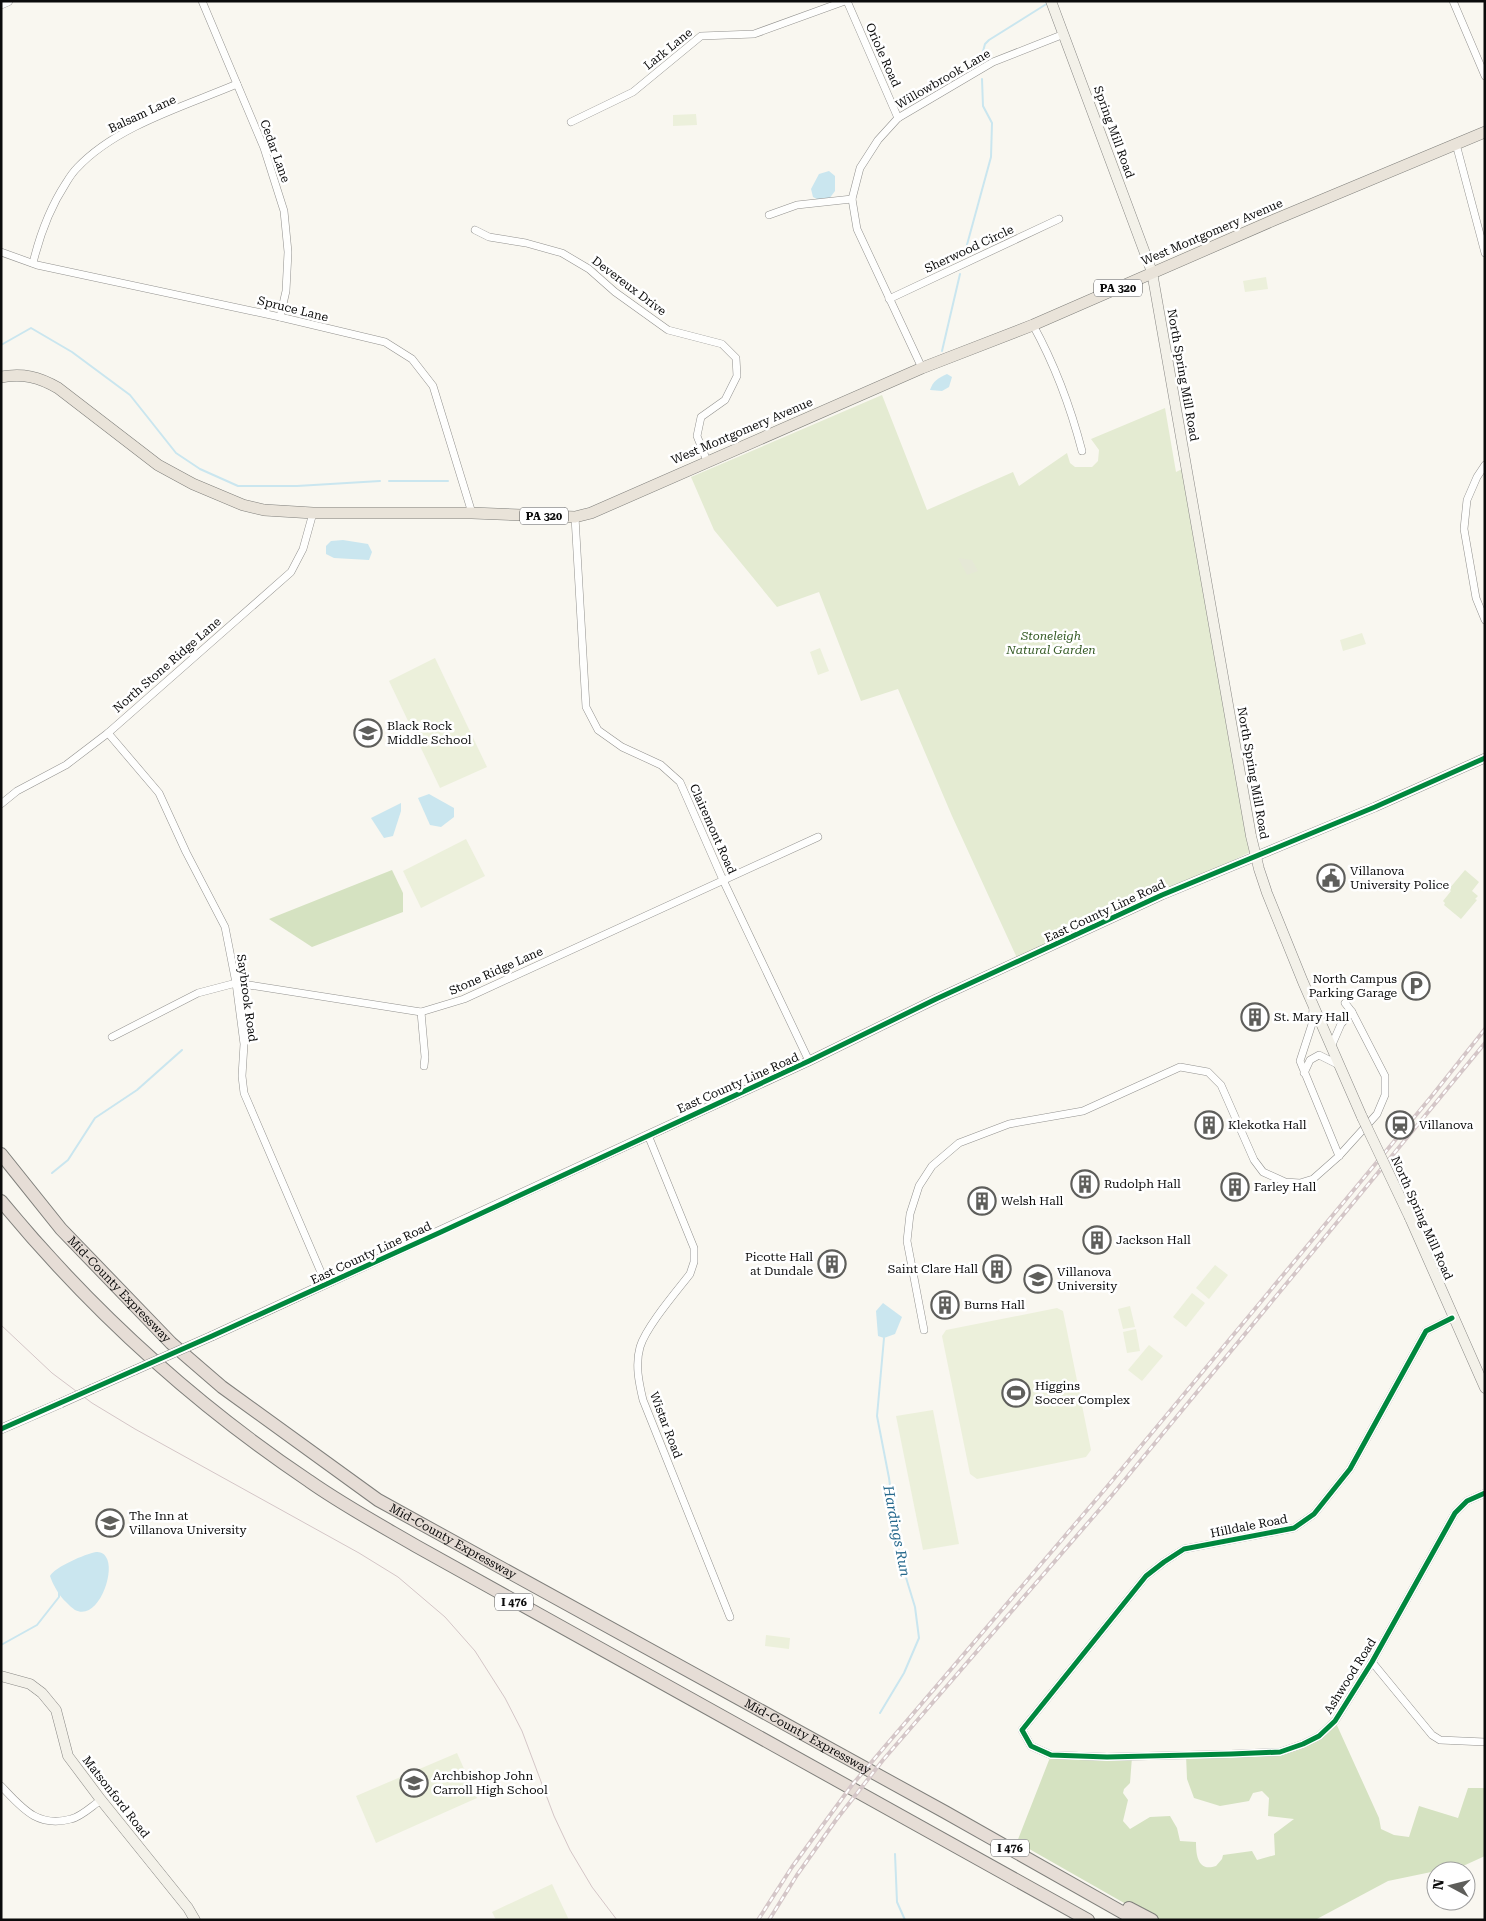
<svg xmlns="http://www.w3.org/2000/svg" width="1486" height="1921" viewBox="0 0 1486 1921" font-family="'Roboto Serif',serif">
	<rect width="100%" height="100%" fill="#f9f7f0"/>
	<g fill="#e4ebd2">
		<path d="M882,395L927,510L1013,472L1019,486L1067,453L1070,463L1075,467H1092L1098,461L1099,450L1091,439L1165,408L1176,472L1182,469L1250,852L1195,879L1017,958L952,816L898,689L861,701L819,592L777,607L714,530L691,477Z"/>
		<path d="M1465,870L1479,882L1472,891L1478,896L1475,899L1477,900L1461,919L1444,905L1445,903L1443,901L1451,891L1449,889Z"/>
	</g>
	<g fill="#d5e2c1">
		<path d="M392,870L403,893V912L312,947L269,919Z"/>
		<path d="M1335,1721L1379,1818L1381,1829L1394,1835L1409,1837L1419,1806L1458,1818L1468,1788H1485V1856L1452,1871H1436L1388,1881L1315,1920H1154L1017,1842L1051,1755L1132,1757L1130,1783L1124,1789L1123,1793L1128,1800L1123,1821L1130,1829L1150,1817L1170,1816L1177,1828L1180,1841L1196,1842C1196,1856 1198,1872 1216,1866L1222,1859L1223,1855L1252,1851L1257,1860L1275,1855L1274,1834L1294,1819L1268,1816L1269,1798L1262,1791L1253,1793L1249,1801L1220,1806L1194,1798L1187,1779L1186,1755L1280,1752L1303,1744Z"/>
	</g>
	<path fill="#e5e8d6" d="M958,558L972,560L978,571L967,575Z"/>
	<g fill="#ecf0db">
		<path d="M696,114L697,125L673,126V115Z"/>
		<path d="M1266,277L1268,289L1245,292L1243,281Z"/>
		<path d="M1362,633L1366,644L1343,651L1340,640Z"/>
		<path d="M820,648L829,671L818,675L810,652Z"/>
		<path d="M435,658L487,767L440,788L389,681Z"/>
		<path d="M466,839L485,876L421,908L403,871Z"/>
		<path d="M1215,1265L1228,1275L1209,1299L1196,1288Z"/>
		<path d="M1192,1293L1205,1303L1186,1327L1173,1317Z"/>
		<path d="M1130,1306L1135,1327L1123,1329L1118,1309Z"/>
		<path d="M1057,1308L1063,1311L1091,1450L1086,1457L977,1479L970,1474L942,1336L946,1330Z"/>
		<path d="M1136,1329L1140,1351L1127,1353L1123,1332Z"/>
		<path d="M1149,1345L1163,1356L1142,1381L1128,1370Z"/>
		<path d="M933,1410L959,1544L923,1550L896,1416Z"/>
		<path d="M766,1635L790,1638L789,1649L765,1646Z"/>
		<path d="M457,1753L477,1798L376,1843L356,1796Z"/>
		<path d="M552,1884L569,1920H496L492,1912Z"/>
	</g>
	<g fill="#cae6ef">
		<path d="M829,171L835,176V191L829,199L819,200L813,197L811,189L819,174Z"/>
		<path d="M947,374L952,377L949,387L942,391L930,390C933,381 938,378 947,374Z"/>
		<path d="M343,540L368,544L372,552L369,560L334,558L326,554V546L331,541Z"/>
		<path d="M429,794L454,808V817L441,827L430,825L418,798Z"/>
		<path d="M401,803V811L393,836L384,838L371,818Z"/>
		<path d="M883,1303L902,1317L895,1334L884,1338L878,1336L876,1311Z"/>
		<path d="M96,1552C100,1552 104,1553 106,1557C116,1571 98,1622 75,1610C72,1608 69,1605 66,1602C60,1597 53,1585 50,1576C55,1567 85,1554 96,1552Z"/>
	</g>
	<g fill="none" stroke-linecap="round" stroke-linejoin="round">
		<g stroke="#cae6ef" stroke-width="2">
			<path d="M982,55L985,44L989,40L1048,3"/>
			<path d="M965,252L991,157L992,123L983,106L982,79"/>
			<path d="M1,345L31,328L72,352L130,395L176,453L200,469L238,486H297L380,481"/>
			<path d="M942,351L960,274"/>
			<path d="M389,481H448"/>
			<path d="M52,1173L68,1160L95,1118L137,1090L182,1050"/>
			<path d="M1,1645L37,1625L59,1597V1592"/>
			<path d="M880,1713L904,1673L919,1638L915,1607L900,1558L889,1478L877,1416L884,1338"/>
			<path d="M895,1854L897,1902L905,1920"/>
		</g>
		<g stroke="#92918e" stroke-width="8">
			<g id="minor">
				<path d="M202,1L264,148L284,211L288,252L286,291L280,317"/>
				<path d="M847,1L898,118"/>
				<path d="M1453,1L1485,76"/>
				<path d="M571,122L633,92L701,36L754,34L845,1"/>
				<path d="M1456,144L1485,253"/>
				<path d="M769,215L797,205L852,199"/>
				<path d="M475,230L489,237L526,243L562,253L589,269L615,292L668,330L722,344L736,358L737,376L725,400L701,417L697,436L707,461"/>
				<path d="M1,252L37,265L280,317L385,342L412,359L433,386L472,513"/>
				<path d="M33,263C40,234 49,209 66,183C69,178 73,172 77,168C116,126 185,106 237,84"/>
				<path d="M889,299L1059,219"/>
				<path d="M1033,325C1056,367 1070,405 1082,451"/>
				<path d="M922,368L857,229L852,199L860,168L878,140L898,118L993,62L1064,34"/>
				<path d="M1485,465L1477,477L1467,500L1464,529L1476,598L1485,620"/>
				<path d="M575,517L586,707L598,730L622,747L661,765L680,782L723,880L809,1061"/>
				<path d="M108,733L159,793L186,852L225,927L236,983L244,1044L242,1076L244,1093L326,1284"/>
				<path d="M1,804L17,791L66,765L108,733L291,572L303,549L313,513"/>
				<path d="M1313,1008L1312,1024L1300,1061L1339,1156"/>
				<path d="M421,1012L425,1057L424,1066"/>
				<path d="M112,1037L198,993L236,983L421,1012L464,999L818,837"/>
				<path d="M1331,1047L1341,1024L1352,1012"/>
				<path d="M1304,1073L1310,1060L1319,1055L1339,1065"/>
				<path d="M648,1135L694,1248V1262L690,1274C676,1292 646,1327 640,1347C635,1365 639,1383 643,1400L730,1617"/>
				<path d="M1452,1318L1426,1331L1350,1469L1314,1514L1294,1528L1184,1549L1164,1562L1146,1576L1022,1730L1031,1746L1051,1755L1107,1757L1231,1754L1280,1752L1303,1744L1319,1736L1335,1721L1372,1662L1455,1513L1467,1501L1485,1493"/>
				<path d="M924,1330L907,1241L910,1214L919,1186L932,1166L959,1143L1009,1124L1083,1111L1180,1067L1208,1072L1221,1085L1254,1160L1263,1172L1285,1182L1300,1183L1313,1179L1339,1156L1377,1114L1385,1095V1076L1352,1012L1345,1003"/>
				<path d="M1372,1662L1432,1735L1440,1740L1485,1742"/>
				<path d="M1,1786C22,1808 37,1828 71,1819C81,1817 92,1806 101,1800"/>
			</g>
		</g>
		<g stroke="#92918e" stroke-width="10">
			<g id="tertiary">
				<path d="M1,4L8,1"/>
				<path d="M212,1336L809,1061L936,999L1162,895L1375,807L1485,758"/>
				<path d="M92,1389L135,1370"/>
				<path d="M1,1429L61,1403"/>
			</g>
		</g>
		<g stroke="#898885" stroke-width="11">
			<g id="secondary">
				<path d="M1051,1L1152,272L1251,836L1259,869L1267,893L1303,982L1362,1117"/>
				<path d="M1410,1218L1485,1388"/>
				<path d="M1,1676L30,1684L42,1693L56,1710L68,1756L101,1800L188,1908L195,1920"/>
			</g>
		</g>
		<g stroke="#7f7f7b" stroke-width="12">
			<path id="primary" d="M1,377C23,373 39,377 58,388L158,465L193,484L243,505L264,510L313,513H472L575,517L591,513L922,368L1033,325L1274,220L1485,132"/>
		</g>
		<g stroke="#7f7f7b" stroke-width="14">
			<g id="motorway">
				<path id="s1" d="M1,1154L61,1229L171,1343L222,1387L378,1500L945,1812L1136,1920"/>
				<path d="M1,1201C90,1309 193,1403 309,1481C343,1505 380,1525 416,1546L1088,1920"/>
				<path d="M1129,1908L1152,1920"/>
			</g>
		</g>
		<use href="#minor" stroke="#fefefd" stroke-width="7"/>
		<use href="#tertiary" stroke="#fefefd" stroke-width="9"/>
		<use href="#secondary" stroke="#f3f1e9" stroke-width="10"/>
		<use href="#primary" stroke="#e9e3d9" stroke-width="11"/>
		<use href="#motorway" stroke="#e6ddd6" stroke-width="12"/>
		<path stroke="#d4c6c7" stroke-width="1" d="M1,1325L52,1373L92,1403L135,1429L359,1553L398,1577L445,1617L475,1651L505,1698L522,1731L554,1816L570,1850L592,1887L617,1920"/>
		<g stroke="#d4c6c7" stroke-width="4">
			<g id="rail">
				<path d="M758,1920L792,1867L852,1785L1106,1488L1431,1097L1485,1029"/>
				<path d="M769,1920L797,1875L836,1820L883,1760L1113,1494L1485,1043"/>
			</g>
		</g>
		<use href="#rail" stroke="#fff" stroke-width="2" stroke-dasharray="5.5" stroke-linecap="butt"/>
		<g stroke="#92918e" stroke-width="10" stroke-linecap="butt">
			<g id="tertiary-bridge">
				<path d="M135,1370L212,1336"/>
				<path d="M61,1403L92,1389"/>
			</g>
		</g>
		<g stroke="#898885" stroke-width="11" stroke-linecap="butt">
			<path id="secondary-bridge" d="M1362,1117L1410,1218"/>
		</g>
		<use href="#tertiary-bridge" stroke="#fefefd" stroke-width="9"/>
		<use href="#secondary-bridge" stroke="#f3f1e9" stroke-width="10"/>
		<g stroke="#fff" stroke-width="8">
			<g id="cycleway">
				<path d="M1452,1318L1426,1331L1350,1469L1314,1514L1294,1528L1184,1549L1164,1562L1146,1576L1022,1730L1031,1746L1051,1755L1107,1757L1231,1754L1280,1752L1303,1744L1319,1736L1335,1721L1372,1662L1455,1513L1467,1501L1485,1493"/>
				<path d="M1,1429L212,1336L441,1232L809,1061L936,999L1162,895L1375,807L1485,758"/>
			</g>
		</g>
		<use href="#cycleway" stroke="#00873e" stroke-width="5"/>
	</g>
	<defs>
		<g id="school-ring" transform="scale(1.4375)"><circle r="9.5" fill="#fff" stroke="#5e5e5b" stroke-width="1.5"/><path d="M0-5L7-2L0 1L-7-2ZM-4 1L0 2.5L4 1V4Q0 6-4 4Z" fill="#5e5e5b"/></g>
		<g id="civic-ring" transform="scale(1.4375)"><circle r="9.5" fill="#fff" stroke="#5e5e5b" stroke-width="1.5"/><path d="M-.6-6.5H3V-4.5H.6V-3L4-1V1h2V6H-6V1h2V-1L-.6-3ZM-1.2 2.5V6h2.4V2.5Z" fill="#5e5e5b"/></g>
		<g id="parking-ring" transform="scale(1.4375)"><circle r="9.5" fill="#fff" stroke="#5e5e5b" stroke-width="1.5"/><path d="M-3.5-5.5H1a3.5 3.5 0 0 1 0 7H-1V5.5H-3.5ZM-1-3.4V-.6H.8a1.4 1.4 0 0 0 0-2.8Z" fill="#5e5e5b"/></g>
		<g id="building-ring" transform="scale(1.4375)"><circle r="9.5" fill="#fff" stroke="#5e5e5b" stroke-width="1.5"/><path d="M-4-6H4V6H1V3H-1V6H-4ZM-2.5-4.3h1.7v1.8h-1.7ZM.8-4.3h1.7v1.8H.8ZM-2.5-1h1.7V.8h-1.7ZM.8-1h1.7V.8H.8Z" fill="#5e5e5b"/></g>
		<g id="station-ring" transform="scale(1.4375)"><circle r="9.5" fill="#fff" stroke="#5e5e5b" stroke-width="1.5"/><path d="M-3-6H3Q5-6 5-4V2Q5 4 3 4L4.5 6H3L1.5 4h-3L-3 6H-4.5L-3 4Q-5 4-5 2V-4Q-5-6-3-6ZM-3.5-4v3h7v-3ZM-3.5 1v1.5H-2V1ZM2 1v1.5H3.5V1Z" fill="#5e5e5b"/></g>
		<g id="university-ring" transform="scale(1.4375)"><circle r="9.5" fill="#fff" stroke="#5e5e5b" stroke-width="1.5"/><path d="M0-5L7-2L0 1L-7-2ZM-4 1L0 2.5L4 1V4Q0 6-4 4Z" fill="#5e5e5b"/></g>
		<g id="stadium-ring" transform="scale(1.4375)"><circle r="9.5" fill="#fff" stroke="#5e5e5b" stroke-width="1.5"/><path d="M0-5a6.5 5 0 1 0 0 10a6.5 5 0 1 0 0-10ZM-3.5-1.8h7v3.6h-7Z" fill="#5e5e5b"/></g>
	</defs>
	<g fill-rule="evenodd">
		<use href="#school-ring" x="368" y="733"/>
		<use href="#civic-ring" x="1331" y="878"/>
		<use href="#parking-ring" x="1416" y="986"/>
		<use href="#building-ring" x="1255" y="1017"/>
		<use href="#building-ring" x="1209" y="1125"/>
		<use href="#station-ring" x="1400" y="1125"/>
		<use href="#building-ring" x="1085" y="1184"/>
		<use href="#building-ring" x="1235" y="1187"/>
		<use href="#building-ring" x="982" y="1201"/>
		<use href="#building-ring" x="1097" y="1240"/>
		<use href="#building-ring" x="832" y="1264"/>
		<use href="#building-ring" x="997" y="1269"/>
		<use href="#university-ring" x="1038" y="1279"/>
		<use href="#building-ring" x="945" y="1305"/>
		<use href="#stadium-ring" x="1016" y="1393"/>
		<use href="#university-ring" x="110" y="1523"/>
		<use href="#school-ring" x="414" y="1783"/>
	</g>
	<g text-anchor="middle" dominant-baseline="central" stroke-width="5" stroke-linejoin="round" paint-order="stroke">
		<g fill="#fff" stroke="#545454" stroke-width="1">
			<rect x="1094" y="279.5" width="48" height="17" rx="4"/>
			<rect x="520" y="507.5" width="48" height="17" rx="4"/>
			<rect x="495" y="1593.5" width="38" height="17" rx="4"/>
			<rect x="991" y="1839.5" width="38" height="17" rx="4"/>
		</g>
		<g font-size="11" font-weight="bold" fill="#0b0b0b">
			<text x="1118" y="288">PA 320</text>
			<text x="544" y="516">PA 320</text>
			<text x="514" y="1602">I 476</text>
			<text x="1010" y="1848">I 476</text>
		</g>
		<g font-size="12" fill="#0b0b0b" stroke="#fff">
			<text transform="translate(668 49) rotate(-39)">Lark Lane</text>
			<text transform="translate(883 55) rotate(66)">Oriole Road</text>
			<text transform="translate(943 79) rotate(-30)">Willowbrook Lane</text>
			<text transform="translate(142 114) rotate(-25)">Balsam Lane</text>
			<text transform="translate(1114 132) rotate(70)">Spring Mill Road</text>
			<text transform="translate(275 151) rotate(70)">Cedar Lane</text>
			<text transform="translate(1212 232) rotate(-23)">West Montgomery Avenue</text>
			<text transform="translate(969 249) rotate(-25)">Sherwood Circle</text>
			<text transform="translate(629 286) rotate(37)">Devereux Drive</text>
			<text transform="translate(293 309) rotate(14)">Spruce Lane</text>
			<text transform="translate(1183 375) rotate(80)">North Spring Mill Road</text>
			<text transform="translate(742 431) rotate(-23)">West Montgomery Avenue</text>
			<text transform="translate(167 665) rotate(-41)">North Stone Ridge Lane</text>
			<text transform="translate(1253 773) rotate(80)">North Spring Mill Road</text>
			<text transform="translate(713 829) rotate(66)">Clairemont Road</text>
			<text transform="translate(1105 911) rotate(-25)">East County Line Road</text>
			<text transform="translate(496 971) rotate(-24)">Stone Ridge Lane</text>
			<text transform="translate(247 998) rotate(82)">Saybrook Road</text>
			<text transform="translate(738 1083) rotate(-24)">East County Line Road</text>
			<text transform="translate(1422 1218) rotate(66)">North Spring Mill Road</text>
			<text transform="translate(371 1253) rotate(-25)">East County Line Road</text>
			<text stroke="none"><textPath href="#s1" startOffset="180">Mid-County Expressway</textPath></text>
			<text transform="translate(666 1425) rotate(69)">Wistar Road</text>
			<text transform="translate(1249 1526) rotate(-11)">Hilldale Road</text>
			<text stroke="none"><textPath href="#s1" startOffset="600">Mid-County Expressway</textPath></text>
			<text transform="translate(1350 1676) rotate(-58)">Ashwood Road</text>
			<text stroke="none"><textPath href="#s1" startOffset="1005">Mid-County Expressway</textPath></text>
			<text transform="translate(116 1797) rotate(52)">Matsonford Road</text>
		</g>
		<g font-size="12" font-style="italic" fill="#345a24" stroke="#fff">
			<text x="1051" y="636">Stoneleigh<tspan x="1051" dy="14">Natural Garden</tspan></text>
		</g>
		<g font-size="12" fill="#0b0b0b" stroke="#fff" text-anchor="start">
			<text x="387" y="726">Black Rock<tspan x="387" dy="14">Middle School</tspan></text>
			<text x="1350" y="871">Villanova<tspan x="1350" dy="14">University Police</tspan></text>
			<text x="1397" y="979" text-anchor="end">North Campus<tspan x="1397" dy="14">Parking Garage</tspan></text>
			<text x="1274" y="1017">St. Mary Hall</text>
			<text x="1228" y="1125">Klekotka Hall</text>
			<text x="1419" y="1125">Villanova</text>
			<text x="1104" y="1184">Rudolph Hall</text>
			<text x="1254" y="1187">Farley Hall</text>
			<text x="1001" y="1201">Welsh Hall</text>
			<text x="1116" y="1240">Jackson Hall</text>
			<text x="813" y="1257" text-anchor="end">Picotte Hall<tspan x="813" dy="14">at Dundale</tspan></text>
			<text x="978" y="1269" text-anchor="end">Saint Clare Hall</text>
			<text x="1057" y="1272">Villanova<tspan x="1057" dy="14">University</tspan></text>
			<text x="964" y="1305">Burns Hall</text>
			<text x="1035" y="1386">Higgins<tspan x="1035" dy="14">Soccer Complex</tspan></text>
			<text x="129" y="1516">The Inn at<tspan x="129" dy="14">Villanova University</tspan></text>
			<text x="433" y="1776">Archbishop John<tspan x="433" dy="14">Carroll High School</tspan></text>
		</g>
		<g font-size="14" font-style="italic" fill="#25688c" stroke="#fff">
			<text transform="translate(897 1531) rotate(79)">Hardings Run</text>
		</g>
	</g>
	<rect width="1486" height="1921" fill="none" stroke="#0b0b0b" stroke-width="5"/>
	<g transform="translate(1451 1886) rotate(277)"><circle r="24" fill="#ffffff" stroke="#9d9d9d"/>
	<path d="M0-4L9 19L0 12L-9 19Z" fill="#5e5e5b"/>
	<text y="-8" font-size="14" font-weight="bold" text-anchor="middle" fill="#0b0b0b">N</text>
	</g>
</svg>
